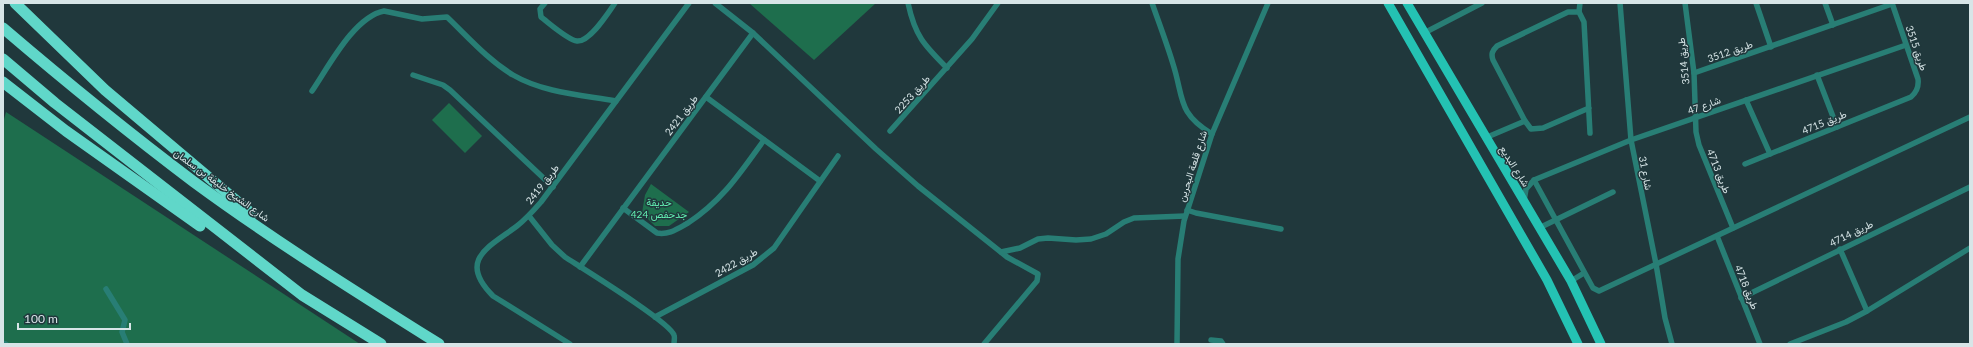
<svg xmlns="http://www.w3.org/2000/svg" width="1973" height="347" viewBox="0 0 1973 347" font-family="Lato,Vazirmatn,sans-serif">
	<rect width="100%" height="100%" fill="#20383c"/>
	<g fill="#1e6e4d">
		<path d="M749,3H876L814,60Z"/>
		<path d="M449,103L482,136L465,153L432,120Z"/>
		<path d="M6,112L360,344L3,343V123Z"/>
		<path d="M651,184L689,212L669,226H655L642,213L645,195Z"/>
	</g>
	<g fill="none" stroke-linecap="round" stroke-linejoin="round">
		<g stroke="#287e75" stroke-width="5.5">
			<path d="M545,3L540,9L541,17C549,23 568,40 577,41C590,42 608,13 615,3"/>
			<path d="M715,3L753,33L876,149L918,186L1007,257L1038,274L1037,281L984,344"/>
			<path d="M908,3C915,36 924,45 947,68"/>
			<path d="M1152,3C1159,23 1167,44 1173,64C1184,98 1177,113 1212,134"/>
			<path d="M1620,3L1631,140L1656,264L1665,318L1672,344"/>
			<path d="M1685,3L1694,73L1696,132L1699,145L1733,228"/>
			<path d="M1756,3L1771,47"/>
			<path d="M1825,3L1833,25"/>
			<path d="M1579,12L1580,3"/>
			<path d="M1424,33L1482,3"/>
			<path d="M1694,73L1892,4"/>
			<path d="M413,75L443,85L450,90L553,187"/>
			<path d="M1817,75L1837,127"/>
			<path d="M312,91C329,66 354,17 384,11L422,19L447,17C468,37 488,60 513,75C544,93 582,95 616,101"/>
			<path d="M706,97L820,181"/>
			<path d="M1746,100L1770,154"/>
			<path d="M1589,108L1543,128L1531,129L1525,121L1493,60C1491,54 1492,51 1497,46L1568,12H1579L1584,22L1590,133"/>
			<path d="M890,131L972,39L998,3"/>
			<path d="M1485,138L1525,121"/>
			<path d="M1745,164L1911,97C1917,92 1919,87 1918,79L1892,3"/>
			<path d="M1534,180L1593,288L1599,291L1970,117"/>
			<path d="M1524,201L1526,189L1534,180L1631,140L1906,45"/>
			<path d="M623,208L657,233C669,235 677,229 688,223C723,200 740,173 764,140"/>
			<path d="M1187,210L1196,213L1281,229"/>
			<path d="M529,216L552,245L565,257C582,268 670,322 674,335C675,337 674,341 674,344"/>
			<path d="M1539,228L1613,192"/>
			<path d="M1717,236L1760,344"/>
			<path d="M1840,249L1867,311"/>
			<path d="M1001,252L1020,248L1038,239L1048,238L1076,240L1091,239L1106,234L1124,222L1134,218L1185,216"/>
			<path d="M580,267L753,33"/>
			<path d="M1571,281L1584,273"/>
			<path d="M106,289L125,320L122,332L127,344"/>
			<path d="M1741,298L1970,187"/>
			<path d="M655,317L753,265L774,248L838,156"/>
			<path d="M1211,340L1221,341L1223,344"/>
			<path d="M3,343L6,344"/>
			<path d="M570,344L493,296C457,260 489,247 517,226C526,219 534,210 541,202L689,3"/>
			<path d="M1177,344L1178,259L1184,221L1212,134L1268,3"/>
			<path d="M1790,344L1846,322L1867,311L1970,248"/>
		</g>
		<g stroke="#24c2b3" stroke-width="9">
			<path d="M1388,3L1547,280L1578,344"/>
			<path d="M1407,3L1571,281L1601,344"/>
		</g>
		<g stroke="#60d7c9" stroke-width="11">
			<path d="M15,3L105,90L252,214"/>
			<path d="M3,28C65,81 129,133 194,182C273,240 356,292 439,344"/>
			<path d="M3,59L55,103L302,295L381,344"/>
			<path d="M3,82L66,131L200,226"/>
		</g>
	</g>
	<g text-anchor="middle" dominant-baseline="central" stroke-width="3" stroke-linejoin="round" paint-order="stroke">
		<g font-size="10" fill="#d7e5e7" stroke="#20383c">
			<text transform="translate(1917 48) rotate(71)">طريق 3515</text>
			<text transform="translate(1730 51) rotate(-19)">طريق 3512</text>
			<text transform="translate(1683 61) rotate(-96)">طريق 3514</text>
			<text transform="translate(912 94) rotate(-48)">طريق 2253</text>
			<text transform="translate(1704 105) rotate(-20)">شارع 47</text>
			<text transform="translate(681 115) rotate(-53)">طريق 2421</text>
			<text transform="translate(1824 122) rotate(-22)">طريق 4715</text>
			<text transform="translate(1192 166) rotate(-72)">شارع قلعة البحرين</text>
			<text transform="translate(1515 166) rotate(58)">شارع البديع</text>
			<text transform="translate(1719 171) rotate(68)">طريق 4713</text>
			<text transform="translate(1646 173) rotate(79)">شارع 31</text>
			<text transform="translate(542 184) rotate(-52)">طريق 2419</text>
			<text transform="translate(222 185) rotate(36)">شارع الشيخ خليفة بن سلمان</text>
			<text transform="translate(1851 233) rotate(-26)">طريق 4714</text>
			<text transform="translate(736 262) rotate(-30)">طريق 2422</text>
			<text transform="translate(1747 287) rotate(68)">طريق 4718</text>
		</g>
		<g font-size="10" fill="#63f1b3" stroke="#20383c">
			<text x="659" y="202">حديقة<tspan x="659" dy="12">جدحفص 424</tspan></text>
		</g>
	</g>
	<rect width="1973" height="347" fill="none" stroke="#d7e5e7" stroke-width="8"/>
	<path d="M18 323v6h112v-6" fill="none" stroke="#d7e5e7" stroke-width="2"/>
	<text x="24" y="323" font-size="12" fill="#d7e5e7" stroke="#20383c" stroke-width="3" paint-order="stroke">100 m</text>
</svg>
